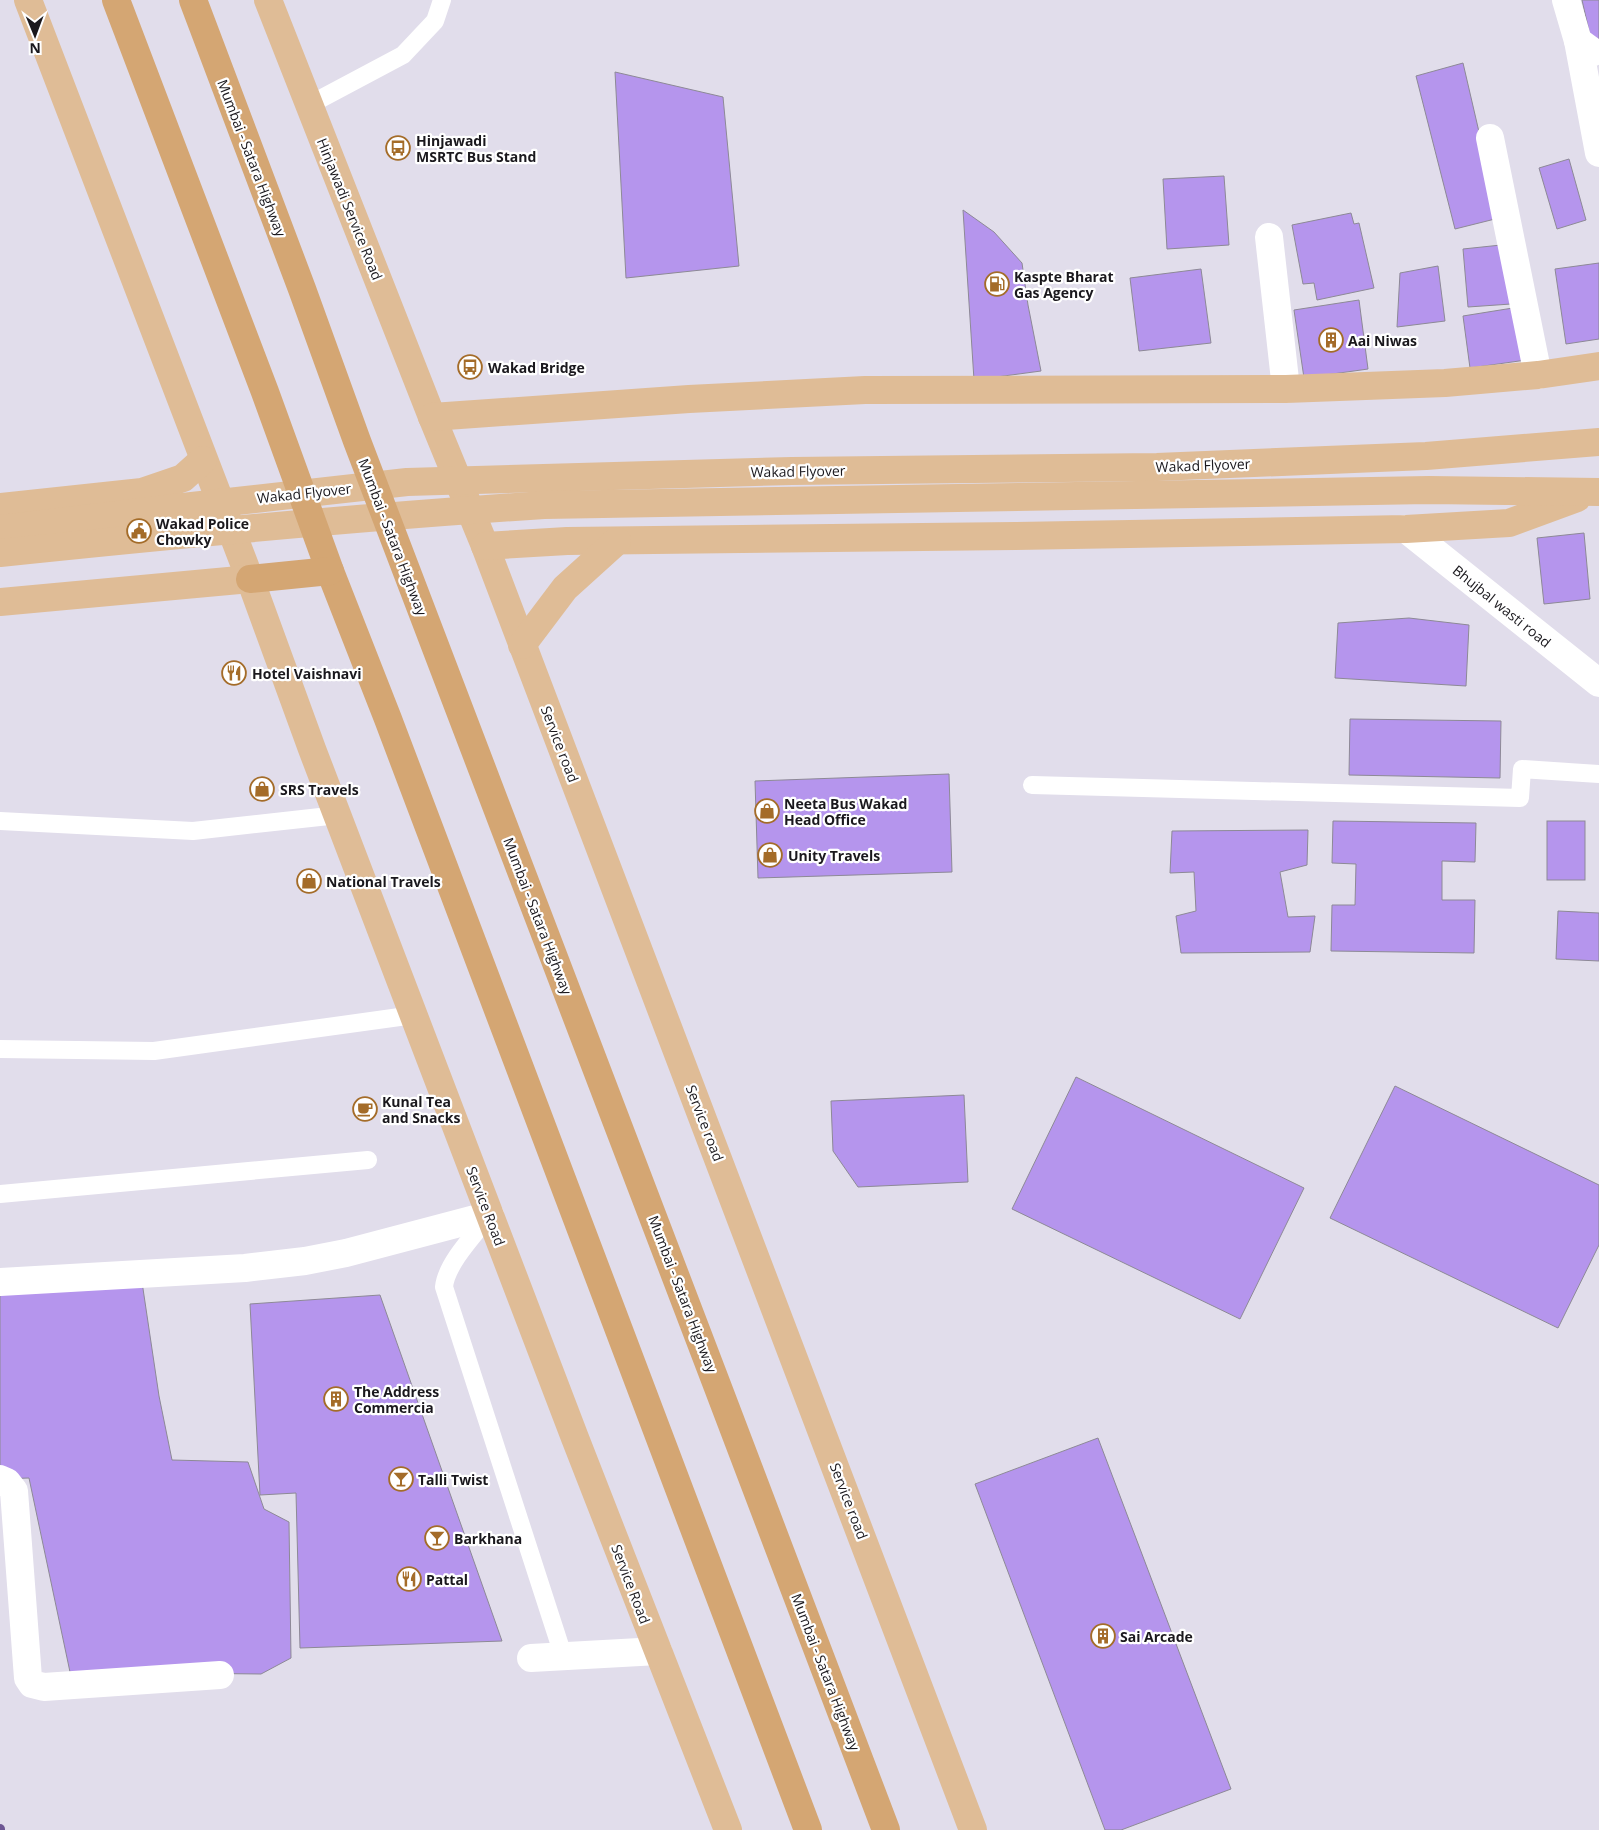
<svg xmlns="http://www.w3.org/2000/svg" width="1599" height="1830" viewBox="0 0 1599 1830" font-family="'Open Sans',sans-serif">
	<rect width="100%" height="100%" fill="#e1ddeb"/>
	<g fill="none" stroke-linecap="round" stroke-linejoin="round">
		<path stroke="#6d5693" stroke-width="10" d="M0,1829V1830"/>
	</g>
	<g fill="#b595ed" stroke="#8d8996">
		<path d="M1582,0H1599V43L1592,44Z"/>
		<path d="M1463,63L1499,218L1455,229L1416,76Z"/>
		<path d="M615,72L723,97L739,266L626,278Z"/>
		<path d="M1569,159L1586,220L1557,229L1539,168Z"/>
		<path d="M1224,176L1229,245L1167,249L1163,179Z"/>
		<path d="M963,210L994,232L1022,263L1028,305L1041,371L974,380Z"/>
		<path d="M1351,213L1354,224L1359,223L1374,288L1317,300L1314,283L1303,284L1292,225Z"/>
		<path d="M1501,245L1511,304L1468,307L1463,249Z"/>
		<path d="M1599,263V339L1566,344L1555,269Z"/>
		<path d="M1438,266L1445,321L1397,327L1400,273Z"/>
		<path d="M1201,269L1211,343L1139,351L1130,278Z"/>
		<path d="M1359,300L1368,369L1304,378L1294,310Z"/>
		<path d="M1519,307L1526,360L1470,368L1463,316Z"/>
		<path d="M1584,533L1590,599L1544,604L1537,538Z"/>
		<path d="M1409,618L1469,625L1466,686L1335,678L1338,623Z"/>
		<path d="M1350,719L1501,721L1500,778L1349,775Z"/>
		<path d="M949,774L952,872L758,878L755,781Z"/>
		<path d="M1333,821L1476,823L1475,862L1442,861V900H1475L1474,953L1331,951L1332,905H1355L1356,864L1332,863Z"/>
		<rect x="1547" y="821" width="38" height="59"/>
		<path d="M1308,830L1307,865L1280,872L1288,917L1315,916L1310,952L1181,953L1176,916L1196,911L1194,872L1170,873L1172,831Z"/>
		<path d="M1558,911L1599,913V961L1556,959Z"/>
		<path d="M1076,1077L1304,1188L1240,1319L1012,1209Z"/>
		<path d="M1395,1086L1599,1185V1245L1558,1328L1330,1218Z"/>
		<path d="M964,1095L968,1182L858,1187L833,1151L831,1101Z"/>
		<path d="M142,1282L159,1396L172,1460L248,1462L264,1509L289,1522L291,1658L261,1674L70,1672L29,1478L0,1479V1291Z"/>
		<path d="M380,1295L502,1641L300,1648L296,1493L260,1495L250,1304Z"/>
		<path d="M1098,1438L1231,1789L1121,1830H1105L975,1484Z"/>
	</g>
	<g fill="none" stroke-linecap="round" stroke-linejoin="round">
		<g stroke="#fff" stroke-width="18">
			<path d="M309,105L403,55L435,21L442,0"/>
			<path d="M1032,785L1520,798L1522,769L1599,774"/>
			<path d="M0,821L193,831L338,815"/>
			<path d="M0,1049L154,1051L414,1015"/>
			<path d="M0,1194L368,1160"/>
			<path d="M490,1215C475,1234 446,1264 444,1287L563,1655"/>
		</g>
		<g stroke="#fff" stroke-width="28">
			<path d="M1566,0L1578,41L1593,52"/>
			<path d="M1578,41L1599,153"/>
			<path d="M1490,138L1538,375"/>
			<path d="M1269,237L1286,389"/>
			<path d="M1406,529L1599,683"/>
			<path d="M0,1282L245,1268L305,1261L346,1253L490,1215"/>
			<path d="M0,1479L7,1482L14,1491L28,1678L32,1684L44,1687L220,1675"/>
			<path d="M531,1658L658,1651"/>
		</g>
		<g stroke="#dfbc96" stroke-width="28">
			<path d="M28,0L250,579L312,749L575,1438L728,1830"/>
			<path d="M268,0L432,417L485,546L973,1830"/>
			<path d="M432,417L689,399L865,390L1286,389L1445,383L1538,375L1599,366"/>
			<path d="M0,507L142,492L183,478L203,460"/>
			<path d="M0,529L174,508L407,482L792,471L1157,467L1426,456L1599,442"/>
			<path d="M485,546L567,541L1015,536L1406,529L1509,523L1577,498"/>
			<path d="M0,553C181,534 362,517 544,505L1429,490L1599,492"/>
			<path d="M0,602L250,579"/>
			<path d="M522,645L565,588L617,541"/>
		</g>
		<g stroke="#d4a673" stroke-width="28">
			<path d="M116,0L265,392L330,571L388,719L808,1830"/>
			<path d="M193,0L302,289L357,441L717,1385L886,1830"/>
			<path d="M250,579L330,571"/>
		</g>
	</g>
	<defs>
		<g id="bus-ring" transform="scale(1.25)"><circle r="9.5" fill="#fff" stroke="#a46c29" stroke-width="1.5"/><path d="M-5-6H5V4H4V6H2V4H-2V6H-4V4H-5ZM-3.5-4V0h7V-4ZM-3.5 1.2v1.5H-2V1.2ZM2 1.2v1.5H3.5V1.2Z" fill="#a46c29"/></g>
		<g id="fuel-ring" transform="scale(1.25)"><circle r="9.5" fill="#fff" stroke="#a46c29" stroke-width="1.5"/><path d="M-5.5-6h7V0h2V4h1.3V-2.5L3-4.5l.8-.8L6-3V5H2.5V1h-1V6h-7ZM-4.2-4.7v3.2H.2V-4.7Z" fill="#a46c29"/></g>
		<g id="building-ring" transform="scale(1.25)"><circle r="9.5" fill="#fff" stroke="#a46c29" stroke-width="1.5"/><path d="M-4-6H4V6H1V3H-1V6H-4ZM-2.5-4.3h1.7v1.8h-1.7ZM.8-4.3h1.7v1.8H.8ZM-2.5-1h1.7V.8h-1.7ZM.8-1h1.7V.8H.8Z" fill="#a46c29"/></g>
		<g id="civic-ring" transform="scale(1.25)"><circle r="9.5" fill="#fff" stroke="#a46c29" stroke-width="1.5"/><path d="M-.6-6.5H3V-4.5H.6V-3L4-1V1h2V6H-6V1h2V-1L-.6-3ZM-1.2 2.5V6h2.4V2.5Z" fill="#a46c29"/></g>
		<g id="restaurant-ring" transform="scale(1.25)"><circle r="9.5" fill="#fff" stroke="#a46c29" stroke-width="1.5"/><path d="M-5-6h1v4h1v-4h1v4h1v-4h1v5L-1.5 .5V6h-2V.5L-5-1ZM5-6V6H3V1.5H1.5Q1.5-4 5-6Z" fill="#a46c29"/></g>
		<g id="shop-ring" transform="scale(1.25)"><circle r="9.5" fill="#fff" stroke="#a46c29" stroke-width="1.5"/><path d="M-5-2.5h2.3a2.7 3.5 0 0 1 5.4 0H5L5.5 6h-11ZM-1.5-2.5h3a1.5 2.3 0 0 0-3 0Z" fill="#a46c29"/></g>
		<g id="cafe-ring" transform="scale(1.25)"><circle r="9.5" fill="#fff" stroke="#a46c29" stroke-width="1.5"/><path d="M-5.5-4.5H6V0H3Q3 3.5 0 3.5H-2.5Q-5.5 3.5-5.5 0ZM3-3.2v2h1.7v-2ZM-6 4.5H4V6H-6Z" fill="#a46c29"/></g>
		<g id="bar-ring" transform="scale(1.25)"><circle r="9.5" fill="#fff" stroke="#a46c29" stroke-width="1.5"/><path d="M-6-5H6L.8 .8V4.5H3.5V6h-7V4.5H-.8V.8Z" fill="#a46c29"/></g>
	</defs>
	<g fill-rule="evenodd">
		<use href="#bus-ring" x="398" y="148"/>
		<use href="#fuel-ring" x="997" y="284"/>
		<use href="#building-ring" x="1331" y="340"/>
		<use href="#bus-ring" x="470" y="367"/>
		<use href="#civic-ring" x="139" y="531"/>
		<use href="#restaurant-ring" x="234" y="673"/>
		<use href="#shop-ring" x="262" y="789"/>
		<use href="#shop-ring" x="767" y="811"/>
		<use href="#shop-ring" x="770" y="855"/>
		<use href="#shop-ring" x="309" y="881"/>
		<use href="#cafe-ring" x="365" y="1109"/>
		<use href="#building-ring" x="336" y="1399"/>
		<use href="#bar-ring" x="401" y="1479"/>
		<use href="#bar-ring" x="437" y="1538"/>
		<use href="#restaurant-ring" x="409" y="1579"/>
		<use href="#building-ring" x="1103" y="1636"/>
	</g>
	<g text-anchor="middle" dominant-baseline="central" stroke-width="4.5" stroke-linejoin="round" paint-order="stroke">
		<g font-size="14" font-weight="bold" fill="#1a181d" stroke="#fff" text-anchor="start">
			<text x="416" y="140">Hinjawadi<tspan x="416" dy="16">MSRTC Bus Stand</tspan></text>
			<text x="1014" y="276">Kaspte Bharat<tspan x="1014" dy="16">Gas Agency</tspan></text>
			<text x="1348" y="340">Aai Niwas</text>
			<text x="488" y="367">Wakad Bridge</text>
			<text x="156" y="523">Wakad Police<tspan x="156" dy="16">Chowky</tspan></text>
			<text x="252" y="673">Hotel Vaishnavi</text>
			<text x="280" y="789">SRS Travels</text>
			<text x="784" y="803">Neeta Bus Wakad<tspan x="784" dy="16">Head Office</tspan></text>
			<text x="788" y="855">Unity Travels</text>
			<text x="326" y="881">National Travels</text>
			<text x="382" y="1101">Kunal Tea<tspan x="382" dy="16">and Snacks</tspan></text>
			<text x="354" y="1391">The Address<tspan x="354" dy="16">Commercia</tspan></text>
			<text x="418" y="1479">Talli Twist</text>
			<text x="454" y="1538">Barkhana</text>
			<text x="426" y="1579">Pattal</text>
			<text x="1120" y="1636">Sai Arcade</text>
		</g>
		<g font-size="14" fill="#1a181d" stroke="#fff">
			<text transform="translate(252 158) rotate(69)">Mumbai - Satara Highway</text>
			<text transform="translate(350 209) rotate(68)">Hinjawadi Service Road</text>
			<text transform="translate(1203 465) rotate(-2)">Wakad Flyover</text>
			<text transform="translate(798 471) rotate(-1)">Wakad Flyover</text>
			<text transform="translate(304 493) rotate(-6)">Wakad Flyover</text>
			<text transform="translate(393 537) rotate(69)">Mumbai - Satara Highway</text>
			<text transform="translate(1502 606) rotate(39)">Bhujbal wasti road</text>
			<text transform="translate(560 744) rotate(69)">Service road</text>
			<text transform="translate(538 916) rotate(69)">Mumbai - Satara Highway</text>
			<text transform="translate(705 1123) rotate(69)">Service road</text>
			<text transform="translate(486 1206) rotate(69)">Service Road</text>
			<text transform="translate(683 1294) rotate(69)">Mumbai - Satara Highway</text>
			<text transform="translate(849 1501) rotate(69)">Service road</text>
			<text transform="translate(631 1584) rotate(69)">Service Road</text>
			<text transform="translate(826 1672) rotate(69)">Mumbai - Satara Highway</text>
		</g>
	</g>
	<g transform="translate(35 35) rotate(179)" stroke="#ffffff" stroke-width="4" paint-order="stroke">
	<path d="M0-4L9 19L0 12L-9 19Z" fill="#1a181d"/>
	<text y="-8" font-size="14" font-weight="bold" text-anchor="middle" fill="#1a181d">N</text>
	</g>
</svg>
